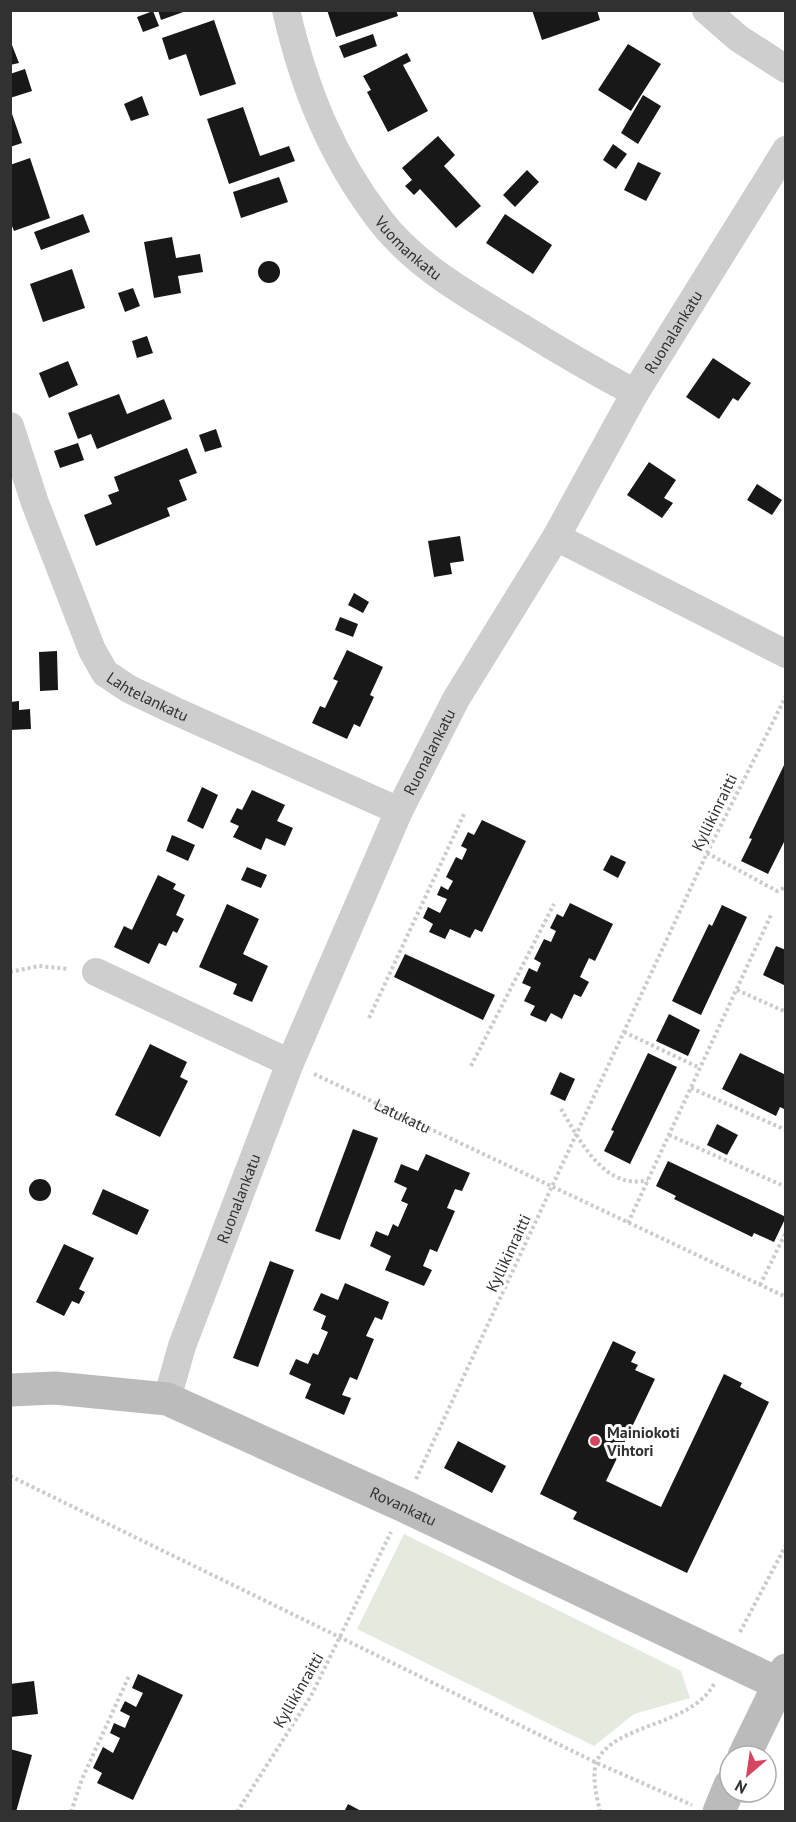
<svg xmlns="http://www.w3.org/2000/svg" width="796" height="1822" viewBox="0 0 796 1822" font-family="'PT Sans',sans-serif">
	<rect width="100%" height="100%" fill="#fff"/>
	<path fill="#e5eade" d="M404,1534L681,1671L690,1698L634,1714L594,1746L357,1629Z"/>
	<g fill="#181818">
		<path d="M158,10H186V11L161,20Z"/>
		<path d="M327,10H396L398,16L336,37Z"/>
		<path d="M532,10H597L600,20L542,40Z"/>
		<path d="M153,11L159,26L143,32L137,17Z"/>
		<path d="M214,20L236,84L200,96L186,54L169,60L162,38Z"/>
		<path d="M373,34L377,46L344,58L339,46Z"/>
		<path d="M10,40L19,63L10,65Z"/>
		<path d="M628,44L661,64L631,111L598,90Z"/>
		<path d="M407,53L411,61L403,65L428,111L388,132L367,92L371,90L363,76Z"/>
		<path d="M25,69L32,91L10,98V74Z"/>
		<path d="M643,95L661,106L638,144L621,133Z"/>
		<path d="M142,96L149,115L131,121L124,104Z"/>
		<path d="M243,107L260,156L289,146L295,161L229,184L207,119Z"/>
		<path d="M10,108L22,143L10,147Z"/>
		<path d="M438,136L455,155L444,166L481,206L456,228L420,189L414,195L405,186L412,180L402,168Z"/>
		<path d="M613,144L627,154L616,169L603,160Z"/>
		<path d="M30,158L50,218L14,231L10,221V165Z"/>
		<path d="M638,162L661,173L646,201L624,190Z"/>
		<path d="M527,170L539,182L515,207L503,195Z"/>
		<path d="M279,177L288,202L241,218L233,192Z"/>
		<path d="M83,214L90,232L41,250L34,232Z"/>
		<path d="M505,214L552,245L533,274L486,243Z"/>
		<path d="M172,237L176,258L200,254L203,272L178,276L181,293L154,298L144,242Z"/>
		<circle cx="269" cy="272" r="11"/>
		<path d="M72,269L85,308L43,322L30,284Z"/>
		<path d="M133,288L140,306L125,312L118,293Z"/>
		<path d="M147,336L153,353L137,358L132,341Z"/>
		<path d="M713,358L751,383L738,401L733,398L719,419L686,397Z"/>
		<path d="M68,361L78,385L49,398L39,373Z"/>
		<path d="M119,394L127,414L164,399L172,419L97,449L91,434L78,439L68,413Z"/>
		<path d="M216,429L222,447L205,452L199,435Z"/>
		<path d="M78,443L84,460L60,468L54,451Z"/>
		<path d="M187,448L197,473L179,480L187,500L167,508L170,516L96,546L84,515L112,504L108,495L119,491L114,477Z"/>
		<path d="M649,462L676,480L664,498L673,503L662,518L627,495Z"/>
		<path d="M757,484L782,500L772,515L747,500Z"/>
		<path d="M460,536L464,561L450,563L452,574L434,577L428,541Z"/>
		<path d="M354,593L369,602L363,613L348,605Z"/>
		<path d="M340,617L358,624L353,637L335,630Z"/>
		<path d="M347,650L383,667L370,695L374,697L360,727L354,724L347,739L312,723L320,706L325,708L338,681L333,679Z"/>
		<path d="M57,651L58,690L40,691L39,652Z"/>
		<path d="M19,701V710L30,709L31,729L10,730V702Z"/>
		<path d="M786,761V838L768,874L741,861L752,839L749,838Z"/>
		<path d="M202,787L218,795L203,829L187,821Z"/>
		<path d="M252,790L285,805L277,821L293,828L285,846L266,838L261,850L233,837L239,826L230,822L237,808L242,810Z"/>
		<path d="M482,820L526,841L482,932L475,929L470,938L450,929L445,939L429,932L433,924L423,918L428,907L440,913L447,899L437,895L441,886L448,890L453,881L446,877L456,857L462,860L467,849L461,846L468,832L474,835Z"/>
		<path d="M172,835L195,845L188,861L166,851Z"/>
		<path d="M611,855L626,862L618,878L603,870Z"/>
		<path d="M247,867L267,875L261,888L241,880Z"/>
		<path d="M158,875L176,884L173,889L185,895L176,915L184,919L177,933L173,931L166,946L159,943L149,964L114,947L124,926L132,930Z"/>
		<path d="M570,903L613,924L595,961L589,958L580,977L589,982L581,997L574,994L562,1019L551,1013L546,1022L530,1015L535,1006L524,1001L531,987L522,983L529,968L537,972L541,963L534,959L544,939L551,942L556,931L550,928L557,914L563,917Z"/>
		<path d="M227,904L259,919L243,954L268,966L252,1002L233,994L237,984L199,967Z"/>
		<path d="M722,905L747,917L701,1015L672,1001L709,924L712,926Z"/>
		<path d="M776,946L786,950V986L763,975Z"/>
		<path d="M405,954L495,995L483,1020L394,977Z"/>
		<path d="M669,1014L700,1030L688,1056L656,1041Z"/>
		<path d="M150,1044L187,1062L180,1077L188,1081L160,1137L115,1115Z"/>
		<path d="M648,1053L677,1067L630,1164L604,1151L614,1131L611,1130Z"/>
		<path d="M740,1053L786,1075V1110L780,1107L776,1116L722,1089Z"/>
		<path d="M560,1072L575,1079L565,1101L550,1094Z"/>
		<path d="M717,1124L738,1135L727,1155L707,1145Z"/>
		<path d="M353,1129L378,1138L340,1240L315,1231Z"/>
		<path d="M426,1154L470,1173L462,1191L455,1189L447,1208L455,1211L437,1252L430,1249L423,1266L432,1270L424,1286L385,1270L391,1256L370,1246L376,1231L388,1236L393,1224L398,1227L408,1204L401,1201L407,1188L394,1182L401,1164L418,1171Z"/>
		<path d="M668,1161L786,1217L774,1242L754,1233L752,1237L674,1199L676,1196L656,1186Z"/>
		<circle cx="40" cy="1190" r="11"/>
		<path d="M103,1189L149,1210L137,1235L92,1214Z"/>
		<path d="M64,1244L94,1258L79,1289L85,1292L79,1304L72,1301L64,1316L36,1302Z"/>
		<path d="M270,1261L294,1270L258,1367L233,1358Z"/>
		<path d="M345,1283L389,1302L382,1320L375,1317L366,1336L374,1339L357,1380L350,1377L342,1395L351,1398L344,1415L305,1398L311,1384L289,1374L296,1359L308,1364L313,1353L318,1355L328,1332L321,1329L326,1316L313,1310L321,1293L338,1300Z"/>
		<path d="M613,1341L636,1352L631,1362L638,1365L635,1370L655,1379L606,1481L661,1507L724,1374L742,1383L740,1387L769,1402L687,1573L573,1519L577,1512L540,1494Z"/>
		<path d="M458,1441L506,1466L492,1493L444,1468Z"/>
		<path d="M138,1674L183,1695L133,1800L97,1783L102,1773L93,1768L103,1747L113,1753L120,1738L110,1733L114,1723L125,1728L130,1716L120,1711L125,1701L136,1707L143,1693L132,1688Z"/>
		<path d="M34,1681L38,1714L10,1717V1684Z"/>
		<path d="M10,1749L32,1755L16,1812H10Z"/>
		<path d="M348,1804L363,1812H344Z"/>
	</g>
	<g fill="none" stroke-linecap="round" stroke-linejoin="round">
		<g stroke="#cbcbcb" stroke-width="4" stroke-dasharray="3 3" stroke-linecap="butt">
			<path d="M707,853L777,891L786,887"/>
			<path d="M10,972L39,966L69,969"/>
			<path d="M737,990L786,1012"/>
			<path d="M369,1018L464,814"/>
			<path d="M624,1032L700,1068"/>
			<path d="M471,1066L554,904"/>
			<path id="s1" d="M314,1074L786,1297"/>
			<path d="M691,1088L786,1130"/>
			<path d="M561,1109C580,1140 604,1191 648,1180"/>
			<path d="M669,1135L786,1187"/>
			<path d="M628,1223L771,915"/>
			<path d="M760,1285L786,1232"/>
			<path d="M10,1476L597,1763L692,1805"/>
			<path d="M416,1479L707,853L786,696"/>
			<path d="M740,1632L786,1545"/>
			<path d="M71,1812L82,1779L129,1676"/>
			<path d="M237,1812L311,1696L391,1532"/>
			<path d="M600,1812C597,1797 591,1776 597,1761C615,1723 690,1727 714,1684"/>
		</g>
		<g stroke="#cecece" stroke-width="28">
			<path id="s2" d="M286,10C304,88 331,156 380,220C416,267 471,297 521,327C558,350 596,372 635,393"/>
			<path d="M706,10L738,38L786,69"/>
			<path id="s3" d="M10,426L35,503L92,650L105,673L129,689L173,710L399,811"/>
			<path d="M556,537L786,654"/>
			<path d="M96,972L290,1063"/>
			<path id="s4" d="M167,1399L182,1346L290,1063L399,811L456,699L556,537L635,393L786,150"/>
		</g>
		<g stroke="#bbb" stroke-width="33">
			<path id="s5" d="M10,1390L55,1388L167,1399L404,1506L779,1684"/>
			<path d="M744,1756L786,1670"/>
			<path d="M719,1812L730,1785"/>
		</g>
	</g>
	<circle fill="#d7445f" stroke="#fff" stroke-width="2" cx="595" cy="1441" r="6"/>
	<g text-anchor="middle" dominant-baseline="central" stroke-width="6" stroke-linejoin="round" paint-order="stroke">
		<g font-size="16" fill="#313131" stroke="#fff">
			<text stroke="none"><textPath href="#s2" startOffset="272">Vuomankatu</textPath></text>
			<text stroke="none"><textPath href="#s4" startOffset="1185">Ruonalankatu</textPath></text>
			<text stroke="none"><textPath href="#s3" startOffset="314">Lahtelankatu</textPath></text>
			<text stroke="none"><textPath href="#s4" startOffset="699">Ruonalankatu</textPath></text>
			<text transform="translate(714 812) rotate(-64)">Kyllikinraitti</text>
			<text stroke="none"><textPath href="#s1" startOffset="98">Latukatu</textPath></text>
			<text stroke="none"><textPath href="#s4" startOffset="213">Ruonalankatu</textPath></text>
			<text transform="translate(508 1253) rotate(-65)">Kyllikinraitti</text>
			<text stroke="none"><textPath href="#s5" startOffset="417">Rovankatu</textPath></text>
			<text transform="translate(298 1690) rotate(-60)">Kyllikinraitti</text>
		</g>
		<g font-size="16" font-weight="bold" fill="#313131" stroke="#fff" text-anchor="start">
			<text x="607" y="1432">Mainiokoti<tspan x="607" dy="18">Vihtori</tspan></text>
		</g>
	</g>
	<rect width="796" height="1822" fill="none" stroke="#313131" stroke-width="24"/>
	<g transform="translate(748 1774) rotate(209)"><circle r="28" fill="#ffffff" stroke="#adadad" stroke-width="1.5"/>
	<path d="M0-4.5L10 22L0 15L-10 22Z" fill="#d7445f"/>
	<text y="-9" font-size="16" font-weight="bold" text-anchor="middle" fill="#313131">N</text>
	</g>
</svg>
